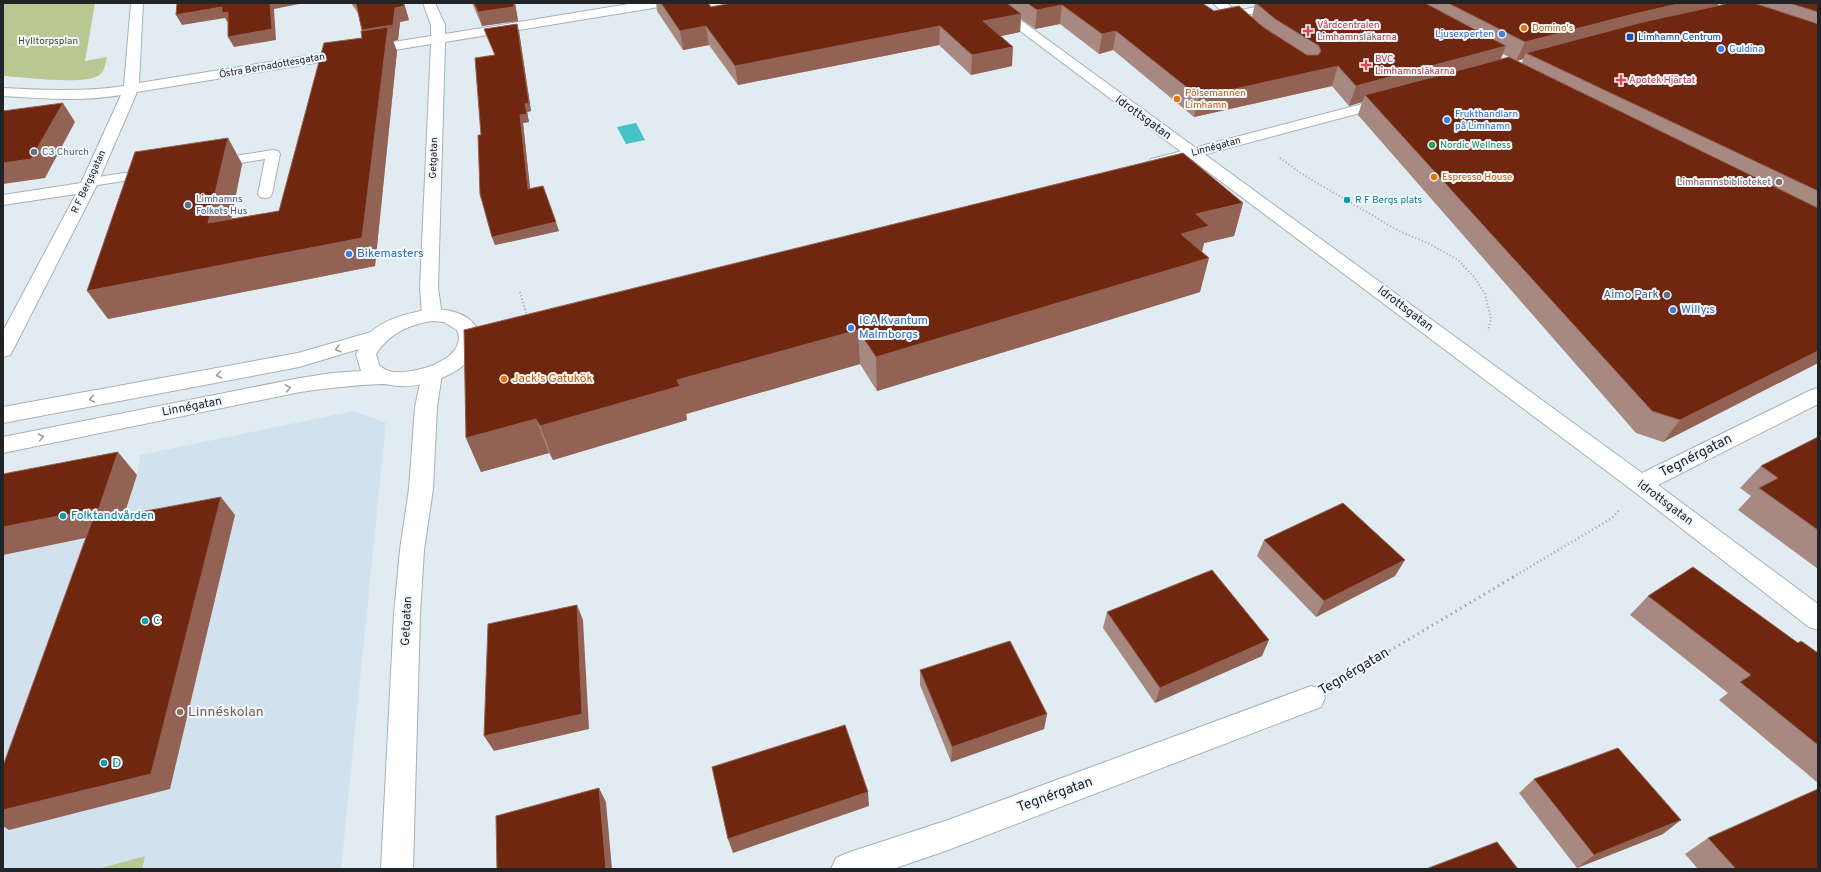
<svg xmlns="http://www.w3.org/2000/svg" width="1821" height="872" viewBox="0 0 1821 872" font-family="Overpass,sans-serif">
	<rect width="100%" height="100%" fill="#e1ebf2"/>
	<path fill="#d2e1ee" d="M354,411L386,423L341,869H3V555L119,531L137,475L140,455Z"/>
	<g fill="#b8c891">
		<path d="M3,3H95L85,61L107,57C105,65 105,72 98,76C81,85 24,77 3,76Z"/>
		<path d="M145,856L142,869H98Z"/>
	</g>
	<path fill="#44c2c8" d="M636,123L645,140L626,144L617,127Z"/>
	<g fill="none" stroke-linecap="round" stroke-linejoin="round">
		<g stroke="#a8b0b7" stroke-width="2">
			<g id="lane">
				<path d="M1273,3H1295L1289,6L1232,18L1226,15L1228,13Z"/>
				<path d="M273,150L278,151L280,154L272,194L270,197L265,198L260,197L258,194L265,159L215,167L210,166L208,163L210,160L215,159Z"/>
				<path d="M151,169L156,170L158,173L156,176L91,186L86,185L84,182L86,179L91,178Z"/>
			</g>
		</g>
		<g stroke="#a8b0b7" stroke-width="2">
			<g id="street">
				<path d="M131,3H143L139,83L431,36V25L423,3H435L445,25V34L635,3H665L664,6L659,7L445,42L438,288L442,315L439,319L432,321L425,319L422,315L420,288L431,44L137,92L96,187L13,350L10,355L3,357V331L76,194L3,205V195L81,183L121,95C82,102 43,98 3,96V88C44,90 84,92 124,86Z"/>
				<path d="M983,3H997L1642,473L1811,390L1818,388V404L1658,485L1818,604V630L1809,627L1632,490Z"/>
				<path d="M1213,3H1227L1254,28L1252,31H1242Z"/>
				<path d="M432,367L439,369L442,374L437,407L433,489L424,550L420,614L413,869H381L394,614L400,550L409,489L415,407L422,374L425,369Z"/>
				<path d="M1311,686L1321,689L1325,698L1321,707L948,850L893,869H831L836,858L847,853L948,820Z"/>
			</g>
		</g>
		<g stroke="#a8b0b7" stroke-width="2">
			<g id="secondary">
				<path d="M1389,97L1394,98L1396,101L1394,104L1157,167L1151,165L1149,162L1151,159Z"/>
				<path d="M432,309C459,309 492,322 472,354C467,363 459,370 450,374C435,382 416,387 400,386C394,386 388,384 382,384C354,385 327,388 300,392L3,453V437L300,378L332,373L361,371L356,354L359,349L299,367L3,423V407L298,353L371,332C388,317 410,313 432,309ZM432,321L444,322L457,330C470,360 410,377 389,371C385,370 382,367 379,365L376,354C390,333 408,325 432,321Z"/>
			</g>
		</g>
		<path stroke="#9fa6ac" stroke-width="1.5" stroke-dasharray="0.5 2" stroke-linecap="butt" d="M3,47L23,42"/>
		<g stroke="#9fa6ac" stroke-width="2" stroke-dasharray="1 2.5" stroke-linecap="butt">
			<path d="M1280,158L1302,174L1399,231L1430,244L1458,260L1475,278L1485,294L1491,319L1488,331"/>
			<path d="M520,292L527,316"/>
		</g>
		<path stroke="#9fa6ac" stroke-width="2.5" stroke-dasharray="1 3" stroke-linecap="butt" d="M1513,577L1612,518L1619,510"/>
		<path stroke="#9fa6ac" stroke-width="3" stroke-dasharray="1.5 4" stroke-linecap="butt" d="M1342,679L1515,576"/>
		<use href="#lane" fill="#fff" fill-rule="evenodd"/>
		<use href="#street" fill="#fff" fill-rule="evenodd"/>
		<use href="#secondary" fill="#fff" fill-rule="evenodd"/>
	</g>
	<g fill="#a88981" fill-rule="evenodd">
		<path d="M351,3H404L409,20L400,22L398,40L393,41L397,51L375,266L108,319L228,138L242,164L231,219L279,211L362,38V31L358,13Z"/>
		<path d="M472,3H515L518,21L482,26Z"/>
		<path d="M656,3H708L711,7L732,3H1202L1214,11L1252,17L1255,3H1719L1717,6L1726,4L1722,3H1754L1760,5L1761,3H1818V363L1663,442L1636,433L1358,115L1362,102L1349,106L1332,86L1194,117L1113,50L1099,54L1060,24L1035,29L1021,19L1020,32L1001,36L1012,66L971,75L939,45L738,85L709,45L683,50L657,11ZM1503,54L1509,57L1500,60ZM1523,59L1522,63L1517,61Z"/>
		<path d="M517,24L519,31L531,111L527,112L529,122L523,123L530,189L559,231L495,245L492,237L481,135L495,55L487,37L484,29Z"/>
		<path d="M1243,203L1234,236L1204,243L1202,252L1200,292L877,391L860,364L686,414L687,420L553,460L549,453L481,472L466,438Z"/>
		<path d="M1818,437V569L1738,510L1751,496L1740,488L1761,466Z"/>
		<path d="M1264,540L1395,576L1316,617L1257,556Z"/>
		<path d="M1648,596L1798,643L1818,653V783L1719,700L1728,693L1630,615Z"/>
		<path d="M1107,612L1262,656L1155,703L1103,628Z"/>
		<path d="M920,670L1047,714L1044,729L951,762L920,685Z"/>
		<path d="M1534,779L1663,834L1577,868L1519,793Z"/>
		<path d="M1708,838L1818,869H1698L1685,854Z"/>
	</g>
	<g fill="#926254">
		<path d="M270,3H304L274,9L276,40L234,47L228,37Z"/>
		<path d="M403,3H404L409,20L400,22L398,40L393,41L397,51L375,266L108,319L87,291L362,238L368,45L395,8Z"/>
		<path d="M513,3H515L518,21L482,26L478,12Z"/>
		<path d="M1682,3H1719L1714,12L1526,53L1523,59L1516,61L1525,42L1634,14Z"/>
		<path d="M1062,5L1060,24L1035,29L1037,10Z"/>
		<path d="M222,7L228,12L233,22L228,23L225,18L182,25L176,15Z"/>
		<path d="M1021,14L1020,32L982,40L983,21Z"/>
		<path d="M517,24L519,31L531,111L527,112L529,122L523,123L531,197L528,189L520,115L525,104Z"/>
		<path d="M706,26L709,45L683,50L680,31Z"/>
		<path d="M940,26L939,45L738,85L735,66Z"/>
		<path d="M1116,31L1113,50L1099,54L1102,34Z"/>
		<path d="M1506,46L1498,65L1365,95L1362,102L1349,106L1356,86Z"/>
		<path d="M1013,47L1012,66L971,75L972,55Z"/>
		<path d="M1338,66L1332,86L1194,117L1199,97Z"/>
		<path d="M63,103L75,122L45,178L3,184V163Z"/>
		<path d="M228,138L242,164L225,250L208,223Z"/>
		<path d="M1243,203L1234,236L1204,243L1200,259L1181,234L1196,214Z"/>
		<path d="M556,222L559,231L495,245L492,237Z"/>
		<path d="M1209,258L1200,292L877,391L876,357Z"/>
		<path d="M858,330L860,364L686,414L687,420L553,460L540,426L677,380Z"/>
		<path d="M1818,351V363L1663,442L1680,420Z"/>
		<path d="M536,419L549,453L481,472L466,438Z"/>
		<path d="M118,452L137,475L119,531L3,555V527Z"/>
		<path d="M221,497L235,515L170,789L9,830L3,826V810Z"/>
		<path d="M1405,560L1395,576L1316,617L1324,601Z"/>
		<path d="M577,605L583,620L589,729L494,751L484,736Z"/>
		<path d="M1269,640L1262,656L1155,703L1160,688Z"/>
		<path d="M1047,714L1044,729L951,762L952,747Z"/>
		<path d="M599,788L606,802L612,869H606Z"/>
		<path d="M868,792L869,806L733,853L728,839Z"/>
		<path d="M1681,820L1663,834L1577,868L1594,855Z"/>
	</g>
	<g fill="#702710" stroke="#926254">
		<path d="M177,3H270L272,29L228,37V12L222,13V7L176,15Z"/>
		<path d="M356,3H403L404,6L395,8L393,25L362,30Z"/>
		<path d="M474,3H513L514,7L478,12Z"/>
		<path d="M661,3H708L711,7L732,3H1007L1021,14L983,21L1013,47L972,55L940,26L735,66L706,26L680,31Z"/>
		<path d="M1027,3H1202L1214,11L1239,6L1263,27L1307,55H1318L1321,51L1319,46L1275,19L1256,3H1425L1506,46L1356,86L1338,66L1199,97L1116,31L1102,34L1062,5L1037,10Z"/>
		<path d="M1448,3H1682L1634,14L1525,42Z"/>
		<path d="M1730,3H1754L1818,24V191L1526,53L1643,22Z"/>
		<path d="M1789,3H1818V12Z"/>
		<path d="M517,24L529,103L525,104L527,114L520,115L528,189L543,186L556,222L492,237L480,194L478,135H481L475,58L495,55L484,29Z"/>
		<path d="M388,27L362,238L87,291L135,152L228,138L208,223L279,211L324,43L362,38L361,31Z"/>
		<path d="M1509,57L1818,208V351L1680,420L1652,411L1365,95Z"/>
		<path d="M63,103L31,159L3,163V111Z"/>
		<path d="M1183,153L1243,203L1196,214L1209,226L1181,234L1209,258L876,357L858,330L677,380L680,386L540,426L536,419L466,438L464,330Z"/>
		<path d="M1818,437V530L1759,488L1778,478L1761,466Z"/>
		<path d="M118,452L99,508L3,527V474Z"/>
		<path d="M221,497L151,774L3,810V766L92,521Z"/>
		<path d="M1343,503L1405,560L1324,601L1264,540Z"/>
		<path d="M1693,567L1798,643L1801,641L1818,653V745L1740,682L1751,675L1648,596Z"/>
		<path d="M1212,570L1269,640L1160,688L1107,612Z"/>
		<path d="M577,605L582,714L484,736L488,624Z"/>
		<path d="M1010,641L1047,714L952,747L920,670Z"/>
		<path d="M845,725L868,792L728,839L712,767Z"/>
		<path d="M1618,748L1681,820L1594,855L1534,779Z"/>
		<path d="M599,788L606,869H497L496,816Z"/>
		<path d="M1818,789V869H1736L1708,838Z"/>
		<path d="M1497,842L1518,869H1426Z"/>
	</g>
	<defs><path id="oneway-chevron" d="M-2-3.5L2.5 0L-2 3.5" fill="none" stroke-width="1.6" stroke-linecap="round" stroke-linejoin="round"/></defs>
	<g stroke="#9b9c9e">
		<use href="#oneway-chevron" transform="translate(338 349) rotate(164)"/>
		<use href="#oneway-chevron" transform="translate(219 375) rotate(169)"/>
		<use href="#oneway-chevron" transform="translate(288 388) rotate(-11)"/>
		<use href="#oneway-chevron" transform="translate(92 399) rotate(170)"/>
		<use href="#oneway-chevron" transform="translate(41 437) rotate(-12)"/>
	</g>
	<g fill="#e8710a" stroke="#f0f8fd" stroke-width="1.5">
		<circle cx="1524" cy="28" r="4"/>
		<circle cx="1177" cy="99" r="4"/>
		<circle cx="1434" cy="177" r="4"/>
		<circle cx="504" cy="379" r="4"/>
	</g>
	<g fill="#e0444e" stroke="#f0f8fd" stroke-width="1.5">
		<path d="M1306 25h4v4h4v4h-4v4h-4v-4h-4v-4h4z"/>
		<path d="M1364 59h4v4h4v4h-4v4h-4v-4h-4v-4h4z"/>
		<path d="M1619 74h4v4h4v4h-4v4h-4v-4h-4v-4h4z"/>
	</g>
	<g fill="#3f7fe0" stroke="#f0f8fd" stroke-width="1.5">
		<circle cx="1502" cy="34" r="4"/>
		<circle cx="1721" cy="49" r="4"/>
		<circle cx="1447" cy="120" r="4"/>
		<circle cx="349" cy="254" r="4"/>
		<circle cx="1673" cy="310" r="4"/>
		<circle cx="851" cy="328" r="4"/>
	</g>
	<rect fill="#1a4fb4" stroke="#f0f8fd" stroke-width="1.5" x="1626" y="33" width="8" height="8" rx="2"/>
	<circle fill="#2e9e5b" stroke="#f0f8fd" stroke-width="1.5" cx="1432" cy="145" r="4"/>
	<circle fill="#6b7280" stroke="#f0f8fd" stroke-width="1.5" cx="34" cy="152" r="4"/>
	<g fill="#8d6e63" stroke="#f0f8fd" stroke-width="1.5">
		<circle cx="1779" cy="182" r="4"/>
		<circle cx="180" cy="712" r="4"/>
	</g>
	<g fill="#0f9aa8" stroke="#f0f8fd" stroke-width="1.5">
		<circle cx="1347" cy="200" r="4"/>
		<circle cx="63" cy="516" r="4"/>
		<circle cx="145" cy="621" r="4"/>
		<circle cx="104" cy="763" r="4"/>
	</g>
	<g fill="#5c6f8a" stroke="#f0f8fd" stroke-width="1.5">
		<circle cx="188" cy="205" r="4"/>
		<circle cx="1667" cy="295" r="4"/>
	</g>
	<g text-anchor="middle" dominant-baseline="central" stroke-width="4" stroke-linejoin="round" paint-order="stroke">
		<g font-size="10" fill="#be3a42" stroke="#f0f8fd" text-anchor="start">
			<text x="1317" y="25">Vårdcentralen<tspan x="1317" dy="12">Limhamnsläkarna</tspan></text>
			<text x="1375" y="59">BVC<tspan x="1375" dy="12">Limhamnsläkarna</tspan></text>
			<text x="1629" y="80">Apotek Hjärtat</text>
		</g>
		<g font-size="10" fill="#c56008" stroke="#f0f8fd" text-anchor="start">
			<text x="1532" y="28">Domino's</text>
			<text x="1185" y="93">Pölsemannen<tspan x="1185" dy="12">Limhamn</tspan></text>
			<text x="1442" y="177">Espresso House</text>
		</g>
		<g font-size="10" fill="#366cbe" stroke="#f0f8fd" text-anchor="start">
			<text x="1494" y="34" text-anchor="end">Ljusexperten</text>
			<text x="1729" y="49">Guldina</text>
			<text x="1455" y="114">Frukthandlarn<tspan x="1455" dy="12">på Limhamn</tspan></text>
		</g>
		<g font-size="10" fill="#164399" stroke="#f0f8fd" text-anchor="start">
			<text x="1638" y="37">Limhamn Centrum</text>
		</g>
		<g font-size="10" fill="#455218" stroke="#f0f8fd">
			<text x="48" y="41">Hylltorpsplan</text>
		</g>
		<g font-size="10" fill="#212427" stroke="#f0f8fd">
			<text transform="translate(272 66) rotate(-10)">Östra Bernadottesgatan</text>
			<text transform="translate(1216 147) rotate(-15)">Linnégatan</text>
			<text transform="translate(434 158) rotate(-88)">Getgatan</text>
			<text transform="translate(89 182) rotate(-65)">R F Bergsgatan</text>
		</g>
		<g font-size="10" fill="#27864d" stroke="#f0f8fd" text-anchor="start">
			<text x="1440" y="145">Nordic Wellness</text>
		</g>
		<g font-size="10" fill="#5b616d" stroke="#f0f8fd" text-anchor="start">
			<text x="42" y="152">C3 Church</text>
		</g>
		<g font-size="10" fill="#785e54" stroke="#f0f8fd" text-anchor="end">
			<text x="1771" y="182">Limhamnsbiblioteket</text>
		</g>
		<g font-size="10" fill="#4e5e75" stroke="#f0f8fd" text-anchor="start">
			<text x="196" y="199">Limhamns<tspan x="196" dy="12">Folkets Hus</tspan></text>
		</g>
		<g font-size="10" fill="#0d838f" stroke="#f0f8fd" text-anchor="start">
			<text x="1355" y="200">R F Bergs plats</text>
		</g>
		<g font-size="12" fill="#212427" stroke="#f0f8fd">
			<text transform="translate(1143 118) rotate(36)">Idrottsgatan</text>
			<text transform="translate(1405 309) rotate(37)">Idrottsgatan</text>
			<text transform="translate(192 407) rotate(-11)">Linnégatan</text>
			<text transform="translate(1665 503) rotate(37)">Idrottsgatan</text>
			<text transform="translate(407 621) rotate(-87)">Getgatan</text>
		</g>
		<g font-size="12" fill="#366cbe" stroke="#f0f8fd" text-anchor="start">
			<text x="357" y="254">Bikemasters</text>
			<text x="1681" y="310">Willy:s</text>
			<text x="859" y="321">ICA Kvantum<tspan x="859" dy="14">Malmborgs</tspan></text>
		</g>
		<g font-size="12" fill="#4e5e75" stroke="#f0f8fd" text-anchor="end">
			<text x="1659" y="295">Aimo Park</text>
		</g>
		<g font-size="12" fill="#c56008" stroke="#f0f8fd" text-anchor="start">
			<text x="512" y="379">Jack's Gatukök</text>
		</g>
		<g font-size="12" fill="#0d838f" stroke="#f0f8fd" text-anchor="start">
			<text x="71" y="516">Folktandvården</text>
			<text x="153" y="621">C</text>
		</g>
		<g font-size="14" fill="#212427" stroke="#f0f8fd">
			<text transform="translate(1696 456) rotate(-27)">Tegnérgatan</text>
			<text transform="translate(1354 672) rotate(-31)">Tegnérgatan</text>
			<text transform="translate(1055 795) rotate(-20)">Tegnérgatan</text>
		</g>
		<g font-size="14" fill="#785e54" stroke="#f0f8fd" text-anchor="start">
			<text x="188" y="712">Linnéskolan</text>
		</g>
		<g font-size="14" fill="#0d838f" stroke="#f0f8fd" text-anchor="start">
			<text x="112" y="763">D</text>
		</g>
	</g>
	<rect width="1821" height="872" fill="none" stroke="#212427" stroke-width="8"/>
</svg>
